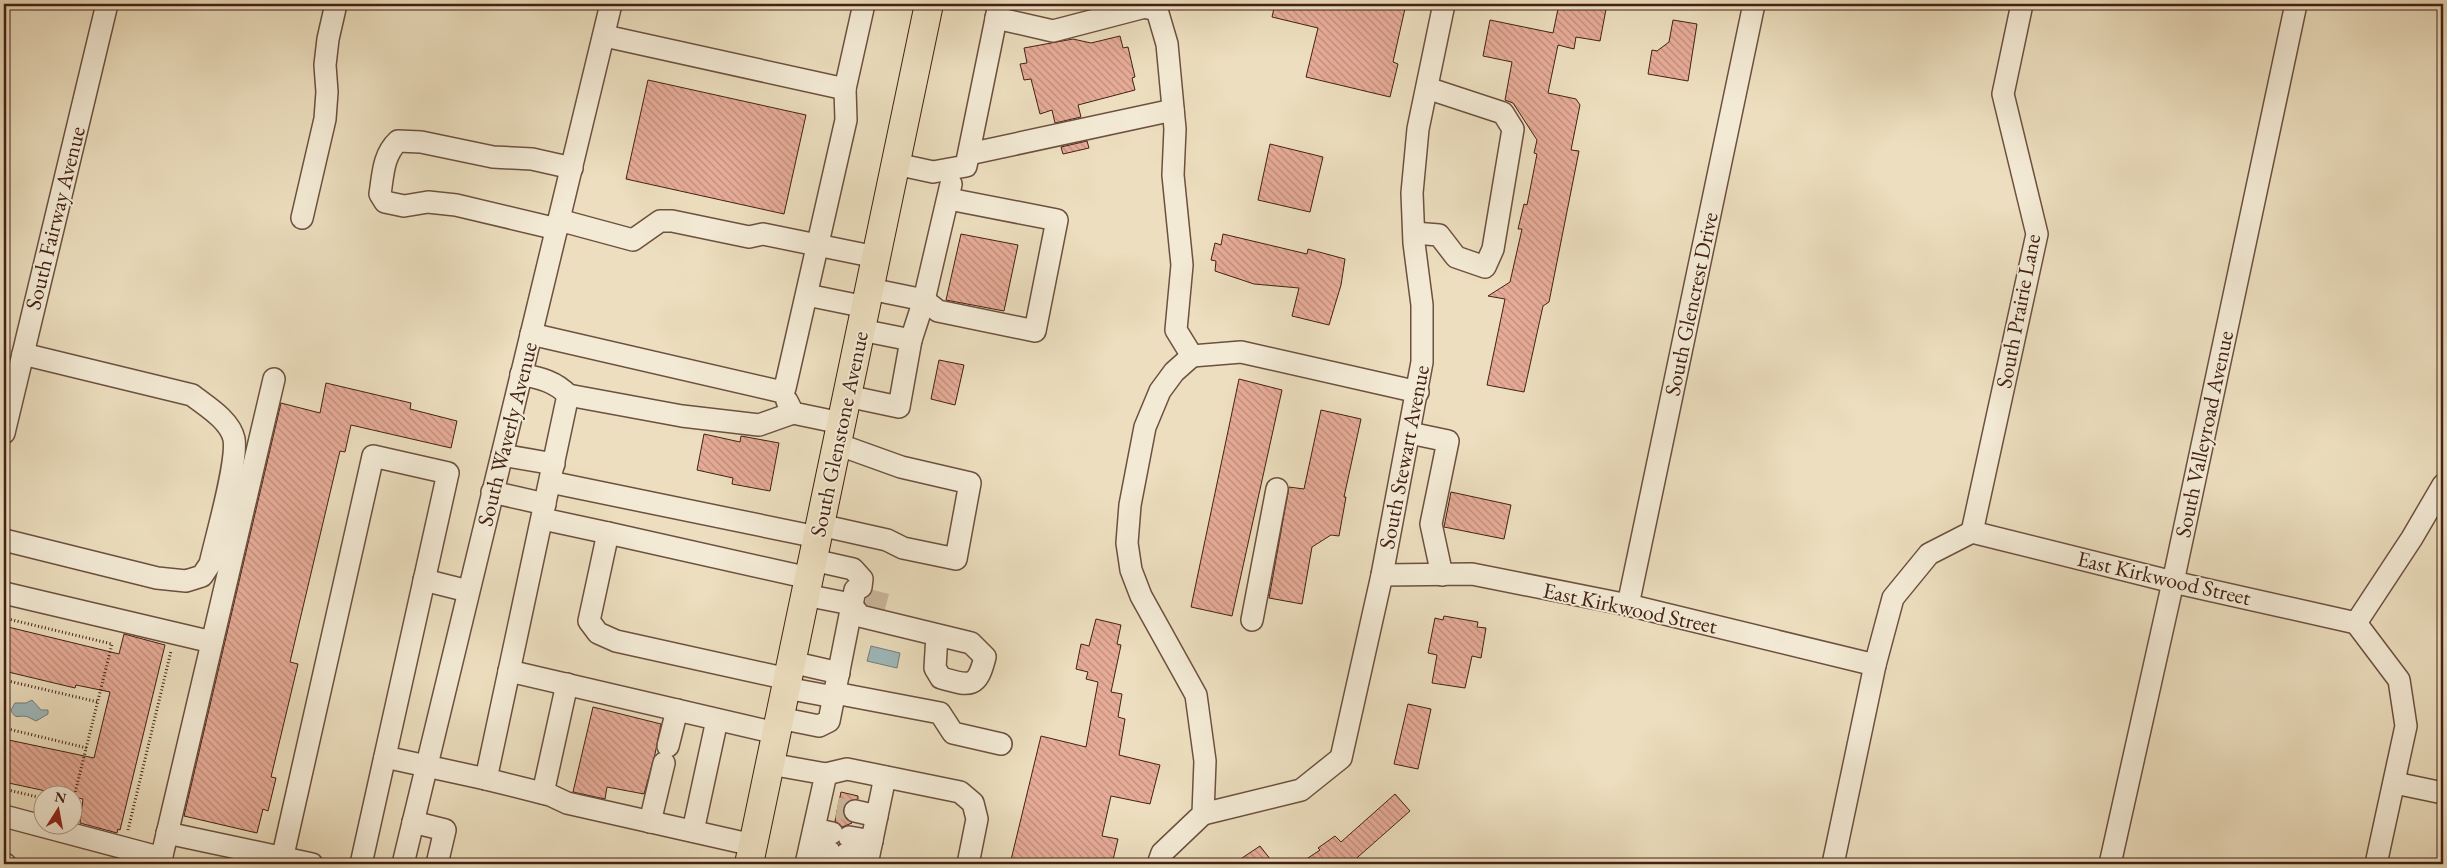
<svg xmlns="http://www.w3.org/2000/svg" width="2447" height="868" viewBox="0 0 2447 868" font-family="'EB Garamond',serif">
	<defs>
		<pattern id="building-back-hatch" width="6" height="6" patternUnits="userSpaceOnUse" patternTransform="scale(1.25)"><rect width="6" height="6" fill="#e7ac98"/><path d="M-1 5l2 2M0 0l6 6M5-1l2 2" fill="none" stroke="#bd8c7b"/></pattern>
	</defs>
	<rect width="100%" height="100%" fill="#ecdebe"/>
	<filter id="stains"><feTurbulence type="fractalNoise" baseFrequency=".004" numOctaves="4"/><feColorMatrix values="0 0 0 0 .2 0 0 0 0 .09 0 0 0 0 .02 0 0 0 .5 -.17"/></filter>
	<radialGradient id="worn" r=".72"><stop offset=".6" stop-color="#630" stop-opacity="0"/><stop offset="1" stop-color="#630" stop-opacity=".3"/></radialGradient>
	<g fill="#9db9bc" stroke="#797c79">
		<path d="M871,646L900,653L897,668L867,661Z"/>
		<path d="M32,700L41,710H48V714L36,721C33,720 31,718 28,717C20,714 15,721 11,710L15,703H26Z"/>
	</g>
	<g fill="url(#building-back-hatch)" stroke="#432115">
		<path d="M1275,4H1406L1393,62L1398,64L1390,97L1306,77L1318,28L1272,17Z"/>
		<path d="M1559,4H1607L1600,41L1576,37L1574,49L1558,45L1548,93L1576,99L1580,105L1571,150L1579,151L1549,302L1543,306L1524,392L1487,385L1505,299L1488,296L1510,282L1522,229H1518L1524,204L1527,205L1537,154L1534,153L1537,140L1513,103L1505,100L1512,62L1483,56L1490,20L1553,33Z"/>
		<path d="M1673,20L1697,24L1688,81L1648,74L1652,50L1657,51L1669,42Z"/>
		<path d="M1120,36L1123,48L1128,47L1135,77L1132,78L1135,90L1078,105L1081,117L1055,123L1052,110L1040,114L1031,79L1024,80L1020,64L1027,63L1024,48L1073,39L1091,43Z"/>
		<path d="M648,80L806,115L784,214L626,179Z"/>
		<path d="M1087,141L1089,148L1063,154L1061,147Z"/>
		<path d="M1270,144L1323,157L1310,212L1258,200Z"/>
		<path d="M961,234L1018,245L1004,311L946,300Z"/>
		<path d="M1223,234L1307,254L1308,249L1345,259L1341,285L1329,325L1292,316L1299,288L1254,284L1215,271L1216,261L1211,260L1215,243L1221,245Z"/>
		<path d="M939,360L964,365L955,405L931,399Z"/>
		<path d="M1239,379L1282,390L1232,616L1191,607Z"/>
		<path d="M326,383L411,403L410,409L457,421L451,448L351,425L345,452L340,451L290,662L298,664L271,777L276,778L268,811L263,809L257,833L184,816L281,403L320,413Z"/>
		<path d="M1321,410L1361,419L1344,497H1346L1339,536L1331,535L1312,547L1302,604L1269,598L1289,487L1304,489Z"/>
		<path d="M704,434L740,442L741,436L779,443L770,491L732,484L733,478L697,470Z"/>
		<path d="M1451,492L1511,505L1504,539L1444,527Z"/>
		<path d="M1444,616L1478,622L1477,627L1486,628L1481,658L1472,656L1465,688L1432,683L1437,655L1428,653L1435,618L1443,620Z"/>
		<path d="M1096,619L1121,625L1117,644L1121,645L1111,692L1122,694L1118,717L1125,719L1119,755L1160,765L1150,804L1111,796L1102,836L1118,839L1112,864H1010L1041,736L1086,747L1098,682L1086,679L1088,672L1076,669L1081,644L1089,646Z"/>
		<path d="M4,626L119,654L124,634L165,645L120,830L118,829L117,833L80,823L83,799L4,782V739L94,758L110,692L76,685L75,688L4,671Z"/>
		<path d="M1408,704L1431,709L1418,769L1394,764Z"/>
		<path d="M593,707L661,724L655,754L644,794L607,787L605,799L573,792Z"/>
		<path d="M841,792L858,796V799L846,802L843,808V815L852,823L842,827L835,821Z"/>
		<path d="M1395,794L1410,811L1350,864H1299L1320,850L1318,848L1335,836L1341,842Z"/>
		<path d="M1260,846L1274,864H1233Z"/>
	</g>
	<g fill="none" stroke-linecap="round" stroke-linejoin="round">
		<g stroke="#cab89c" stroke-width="21" stroke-dasharray="21 11" stroke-linecap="butt">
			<path d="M866,599L893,606"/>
			<path d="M837,808L855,811"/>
		</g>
		<g stroke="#6d503f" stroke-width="24">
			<g id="minor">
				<path d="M1131,4L1157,10L1167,44L1175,129L1173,175L1182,265L1176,330L1192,356"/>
				<path d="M996,18L1053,31L1145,7"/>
				<path d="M605,36L845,89L864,4"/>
				<path d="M969,154L1173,110"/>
				<path d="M896,164L933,172L966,166L999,4"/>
				<path d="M302,218L325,119L327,92L325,65L328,39L336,4"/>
				<path d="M559,220L633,240L660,221H672L749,237L763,234L876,257"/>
				<path d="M557,229L456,205L428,202L404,206L385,202L380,194C383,175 383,155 398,141L421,142L493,157L532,159L572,168"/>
				<path d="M1414,233L1439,235L1456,257L1485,267L1493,249L1513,129L1503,113L1427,88"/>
				<path d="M870,289L924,300L951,184"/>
				<path d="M807,295L866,307"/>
				<path d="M531,334L778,391L785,388L846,120L845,89"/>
				<path d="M911,340L924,300L938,311L1035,331L1057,220L949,199"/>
				<path d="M1192,356L1241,352L1418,392"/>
				<path d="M568,395L682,416L759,425L793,413"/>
				<path d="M847,396L899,407L911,340L861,330"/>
				<path d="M787,401L793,413L841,423"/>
				<path d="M4,433L107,4"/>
				<path d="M1410,433L1448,441L1431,524L1442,575"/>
				<path d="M502,455L554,464"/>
				<path d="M550,482L817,537"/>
				<path d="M492,492L545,504"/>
				<path d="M543,519L608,533"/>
				<path d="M820,525L887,540L903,548L956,559L970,483L901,467L837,444"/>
				<path d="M1972,532L2037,234L2003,94L2022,4"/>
				<path d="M1972,532L2173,582L2356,623"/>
				<path d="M4,540L157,578L186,581L202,576L210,564C216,537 238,462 234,439C230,420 206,406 192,395L23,354"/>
				<path d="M1382,575L1472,574L1628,605L1875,665"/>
				<path d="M424,580L468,591"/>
				<path d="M4,593L212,642"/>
				<path d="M805,595L851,604L860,616L971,643L985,657C977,689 970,686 941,678L935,668L937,635"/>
				<path d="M1628,605L1754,4"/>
				<path d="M1252,620L1277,489"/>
				<path d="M2356,623L2399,680L2406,726L2376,864"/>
				<path d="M2356,623L2412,538L2443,485"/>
				<path d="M791,662L839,673"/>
				<path d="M509,671L776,733"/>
				<path d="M788,679L616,641L598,633L589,621L608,533L809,578"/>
				<path d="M786,688L834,697"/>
				<path d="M835,693L940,713L953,733L1001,744"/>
				<path d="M779,718L819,726L829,721L855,590L861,587L862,579L853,569L813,560"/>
				<path d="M668,746L677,710"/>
				<path d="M385,757L486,779L568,395C555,381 539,378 521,374"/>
				<path d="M770,764L826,774L806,864"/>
				<path d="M826,774L847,769L960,792L973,803L977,819L968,864"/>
				<path d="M486,779L550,795L567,803L753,845"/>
				<path d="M2395,783L2443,793"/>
				<path d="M543,793L567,684"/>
				<path d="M855,811L877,816"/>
				<path d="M1203,814L1301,790L1341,758L1382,575L1422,362V305L1414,243L1412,193L1418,129L1444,4"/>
				<path d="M4,816L162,858"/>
				<path d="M413,822L445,830L437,864"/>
				<path d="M650,822L664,763"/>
				<path d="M814,829L832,833"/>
				<path d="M693,831L717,720"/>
				<path d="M167,833L312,864"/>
				<path d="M849,837L872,841"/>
				<path d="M810,848L829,851"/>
				<path d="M846,854L868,859"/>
				<path d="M4,864H5"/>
				<path d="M160,864L274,379"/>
				<path d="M281,864L373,456L448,473L361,864"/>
				<path d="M403,864L611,4"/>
				<path d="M867,864L885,777"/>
				<path d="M1158,864L1162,853L1203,814L1205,761L1196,695L1141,596L1131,570L1127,543L1130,505L1145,427L1160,391L1174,372L1192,356"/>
				<path d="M1833,864L1875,665L1893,598L1929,554L1972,532"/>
				<path d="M2110,864L2173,582L2296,4"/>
			</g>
		</g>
		<g stroke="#432115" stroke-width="30">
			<path id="major" d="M749,864L929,4"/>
		</g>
		<g stroke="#432115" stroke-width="3" stroke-dasharray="1 2.5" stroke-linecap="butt">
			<path d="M4,618L112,644L72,805"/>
			<path d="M4,680L98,702"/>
			<path d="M4,728L87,748"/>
			<path d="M4,789L42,798"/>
			<path d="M128,830L171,651"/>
		</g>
		<use href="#minor" stroke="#f3ead5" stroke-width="21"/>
		<use href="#major" stroke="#ecdebe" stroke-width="28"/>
	</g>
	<g text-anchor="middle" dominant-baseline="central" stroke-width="4" stroke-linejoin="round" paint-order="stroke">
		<g font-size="22" fill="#432115" stroke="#f3ead5">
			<text transform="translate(55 218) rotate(-76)">South Fairway Avenue</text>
			<text transform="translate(1691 304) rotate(-78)">South Glencrest Drive</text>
			<text transform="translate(2018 311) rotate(-79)">South Prairie Lane</text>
			<text transform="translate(507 434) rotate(-76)">South Waverly Avenue</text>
			<text transform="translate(839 434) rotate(-78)">South Glenstone Avenue</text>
			<text transform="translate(2204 434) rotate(-78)">South Valleyroad Avenue</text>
			<text transform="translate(1404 457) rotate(-79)">South Stewart Avenue</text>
			<text transform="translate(2164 578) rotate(13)">East Kirkwood Street</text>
			<text transform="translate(1630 608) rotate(12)">East Kirkwood Street</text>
		</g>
	</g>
	<rect width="2447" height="868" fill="none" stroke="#ecdebe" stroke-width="20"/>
	<rect x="5" y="5" width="2437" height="858" fill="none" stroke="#432115" stroke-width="2.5"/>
	<rect x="10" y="10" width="2427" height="848" fill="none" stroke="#432115"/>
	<g transform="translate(58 810) rotate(11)"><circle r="24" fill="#f3ead5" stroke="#ad9a88"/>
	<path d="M0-4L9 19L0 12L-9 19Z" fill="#8f2418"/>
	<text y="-8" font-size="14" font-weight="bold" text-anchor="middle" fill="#432115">N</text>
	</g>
	<rect width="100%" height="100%" filter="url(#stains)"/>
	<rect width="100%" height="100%" fill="url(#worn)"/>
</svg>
